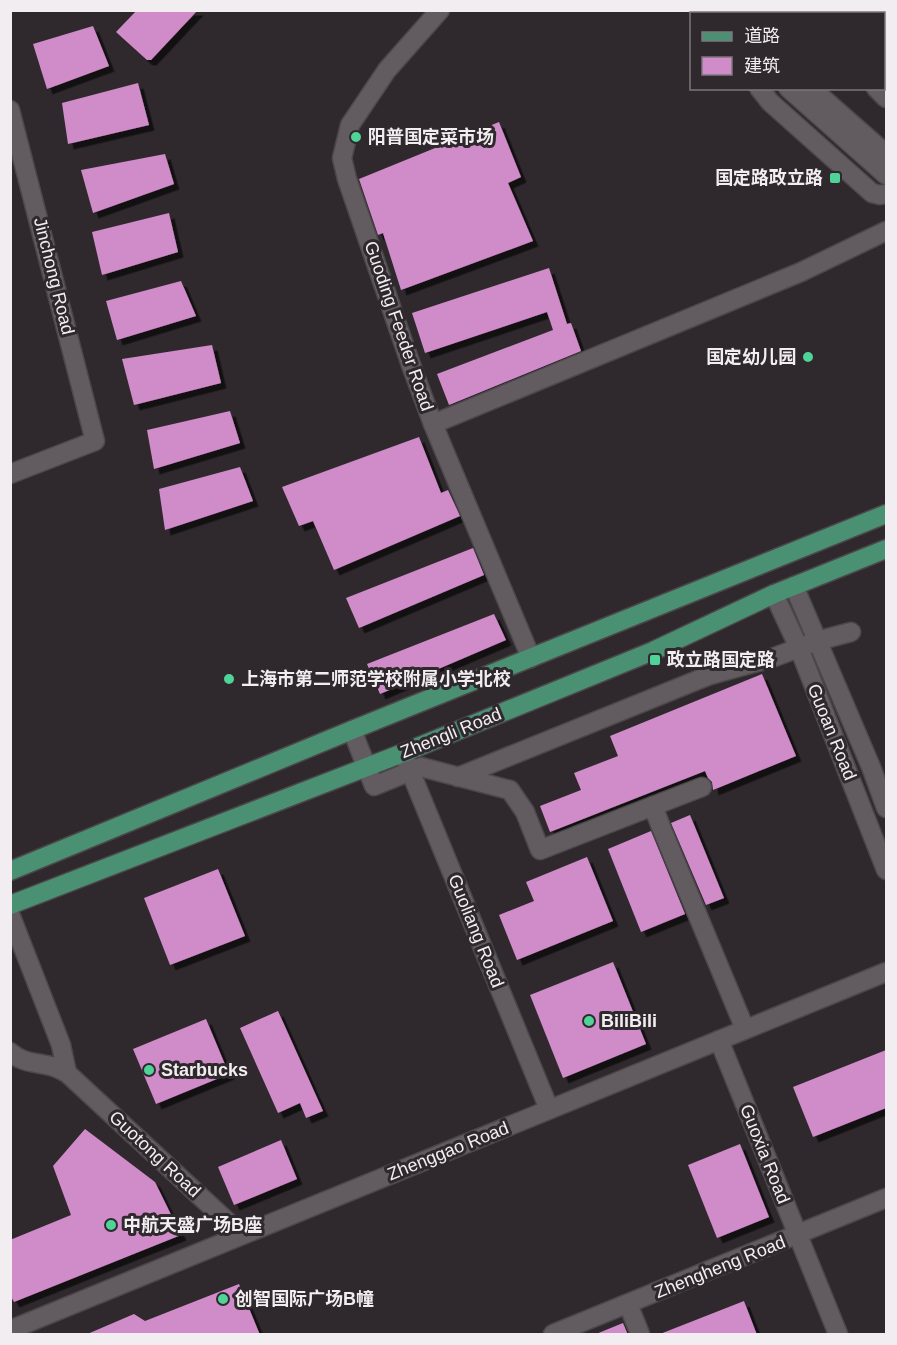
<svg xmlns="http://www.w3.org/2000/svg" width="897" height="1345" viewBox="0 0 897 1345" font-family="Helvetica,'Noto Sans SC',sans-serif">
	<defs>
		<filter id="shadow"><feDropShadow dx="5.5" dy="5.5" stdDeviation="0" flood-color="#0009"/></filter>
	</defs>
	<rect width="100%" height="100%" fill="#2f292e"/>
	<g fill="#d08bc9" filter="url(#shadow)">
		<path d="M137,10H198L151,60H147L116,32Z"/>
		<path d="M93,26L109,66L47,89L33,44Z"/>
		<path d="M138,83L149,125L68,144L62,103Z"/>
		<path d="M499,122L521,177L508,183L533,241L401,290L383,233L378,235L359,179Z"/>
		<path d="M165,154L174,184L93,213L81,170Z"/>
		<path d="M169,213L178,252L102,275L92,232Z"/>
		<path d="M549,268L567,324L571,323L581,351L449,405L437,374L553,330L547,312L425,353L412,313Z"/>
		<path d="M181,281L196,316L117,340L106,301Z"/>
		<path d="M212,345L221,383L134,405L122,359Z"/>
		<path d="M230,411L240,443L154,469L147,430Z"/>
		<path d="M419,437L441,493L448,490L460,516L334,570L313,521L299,526L282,487Z"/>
		<path d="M240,467L253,501L165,530L159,489Z"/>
		<path d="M473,548L484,575L359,628L346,598Z"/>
		<path d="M494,614L506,640L380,694L367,664Z"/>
		<path d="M762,674L796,756L713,790L712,782L708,778L705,771L550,832L540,806L581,790L574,773L618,756L610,736Z"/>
		<path d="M690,815L724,898L706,905L671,823Z"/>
		<path d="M651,831L685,914L641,932L608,849Z"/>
		<path d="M587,857L613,921L517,960L499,915L534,901L526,882Z"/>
		<path d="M218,869L245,936L170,965L144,898Z"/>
		<path d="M613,962L646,1044L563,1078L530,995Z"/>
		<path d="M278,1011L323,1111L306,1118L300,1103L278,1113L240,1028Z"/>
		<path d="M206,1019L229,1074L156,1104L133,1049Z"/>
		<path d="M886,1050V1108L813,1137L793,1087Z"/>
		<path d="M85,1129L155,1182L181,1235L14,1302L10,1295V1240L71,1215L53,1166Z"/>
		<path d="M281,1140L297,1179L234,1205L218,1167Z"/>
		<path d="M740,1144L769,1217L717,1238L688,1165Z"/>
		<path d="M239,1284L260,1335H85L134,1314L145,1321Z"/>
		<path d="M744,1301L757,1335H660V1334Z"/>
		<path d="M623,1323L628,1335H596V1334Z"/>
	</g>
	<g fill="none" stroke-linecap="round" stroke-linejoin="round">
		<g stroke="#4b474a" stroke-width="21">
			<g id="minor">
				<path d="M440,10L387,70L350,125L342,158L347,179L411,365L433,424L531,658"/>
				<path d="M699,10L702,14"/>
				<path d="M721,10L725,14"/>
				<path d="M832,10L833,14"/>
				<path d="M784,14L791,10"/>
				<path d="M863,14L870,10"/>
				<path d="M759,88L770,102L872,193L880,195L886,194"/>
				<path d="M788,88L886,175"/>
				<path d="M811,88L886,154"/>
				<path d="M876,88L886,98"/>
				<path d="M10,110L95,441L10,474"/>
				<path d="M433,424L801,272L886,231"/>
				<path d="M794,586L871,767L886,808"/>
				<path d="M774,594L799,648L886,870"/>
				<path d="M352,730L374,786L421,767L510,790L525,812L540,850L653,806L661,827L745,1029"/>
				<path d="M407,763L549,1109"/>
				<path d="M458,777L710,675L772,658L817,641L851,632"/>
				<path d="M653,806L702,787"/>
				<path d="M10,914L61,1045L67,1073"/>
				<path d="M719,1040L838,1334"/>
				<path d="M10,1052C23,1064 38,1062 54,1067C58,1068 63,1071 67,1073L242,1235"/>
				<path d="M628,1304L640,1334"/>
				<path d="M10,1330L886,972"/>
				<path d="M553,1334L886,1198"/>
			</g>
		</g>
		<g stroke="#4b474a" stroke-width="21">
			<g id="major">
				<path d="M10,871L352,730L886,514"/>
				<path d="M10,905L403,753L653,651L774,594L886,549"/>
			</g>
		</g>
		<use href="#minor" stroke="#625c61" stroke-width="18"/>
		<use href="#major" stroke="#4a9173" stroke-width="18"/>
	</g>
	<g fill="#4fd399" stroke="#2f292e" stroke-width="2">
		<circle cx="356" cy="137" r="6"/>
		<rect x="829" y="172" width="12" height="12" rx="3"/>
		<circle cx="808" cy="357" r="6"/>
		<rect x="649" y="654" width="12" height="12" rx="3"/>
		<circle cx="229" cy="679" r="6"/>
		<circle cx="589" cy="1021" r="6"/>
		<circle cx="149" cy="1070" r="6"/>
		<circle cx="111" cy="1225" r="6"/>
		<circle cx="223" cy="1299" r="6"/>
	</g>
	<g text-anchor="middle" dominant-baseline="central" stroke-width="6" stroke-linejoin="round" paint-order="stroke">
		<g font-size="18" font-weight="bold" fill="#f1edf0" stroke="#2f292e" text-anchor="start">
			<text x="368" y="137">阳普国定菜市场</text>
			<text x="823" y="178" text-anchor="end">国定路政立路</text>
			<text x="796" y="357" text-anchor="end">国定幼儿园</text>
			<text x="667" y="660">政立路国定路</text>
			<text x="241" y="679">上海市第二师范学校附属小学北校</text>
			<text x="601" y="1021">BiliBili</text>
			<text x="161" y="1070">Starbucks</text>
			<text x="123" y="1225">中航天盛广场B座</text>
			<text x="235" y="1299">创智国际广场B幢</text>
		</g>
		<g font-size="18" fill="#f1edf0" stroke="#2f292e">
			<text transform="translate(54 276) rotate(76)">Jinchong Road</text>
			<text transform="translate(399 326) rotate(71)">Guoding Feeder Road</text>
			<text transform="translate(832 732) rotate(68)">Guoan Road</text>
			<text transform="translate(451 733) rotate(-22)">Zhengli Road</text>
			<text transform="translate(476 931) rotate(68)">Guoliang Road</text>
			<text transform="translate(448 1151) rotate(-22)">Zhenggao Road</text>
			<text transform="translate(155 1154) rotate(43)">Guotong Road</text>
			<text transform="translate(765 1154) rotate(68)">Guoxia Road</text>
			<text transform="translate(720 1267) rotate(-22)">Zhengheng Road</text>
		</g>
	</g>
	<rect width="897" height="1345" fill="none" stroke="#f1edf0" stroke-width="24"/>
	<rect x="690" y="12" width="195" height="78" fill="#2f292e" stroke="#7d777c" stroke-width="1.5"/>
	<rect x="702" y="32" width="30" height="9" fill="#4a9173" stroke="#7d777c" stroke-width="1.5"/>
	<text x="744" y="42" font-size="18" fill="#f1edf0">道路</text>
	<rect x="702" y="57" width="30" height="18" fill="#d08bc9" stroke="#7d777c" stroke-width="1.5"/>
	<text x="744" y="72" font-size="18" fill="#f1edf0">建筑</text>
</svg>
